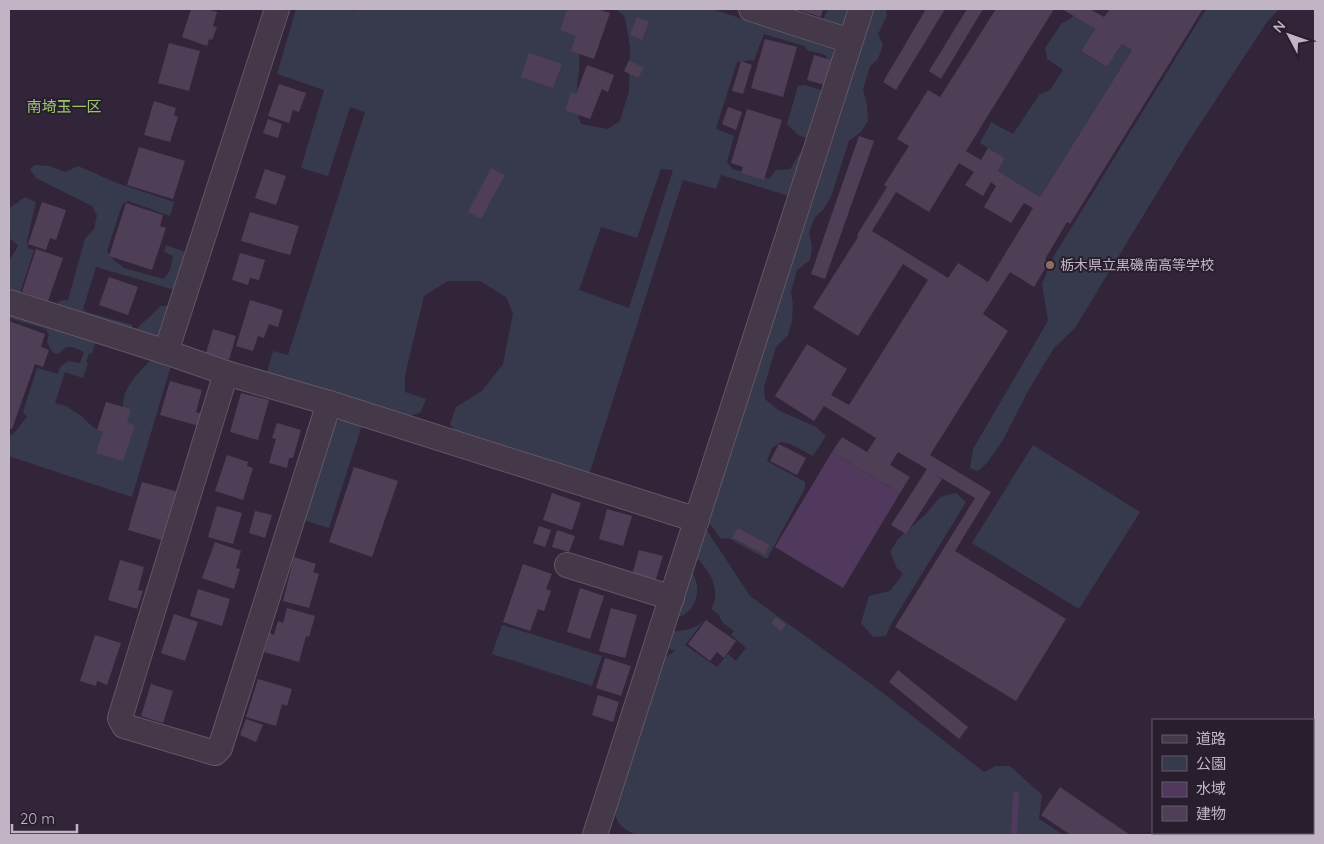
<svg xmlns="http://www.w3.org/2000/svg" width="1324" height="844" viewBox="0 0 1324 844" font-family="Quicksand,'Noto Sans JP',sans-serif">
	<rect width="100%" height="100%" fill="#322539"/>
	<g fill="#373a4c" fill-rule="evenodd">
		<path d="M296,9H347L353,11L355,9H582L574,21L580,45L579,69L575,105L581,124L608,129L620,121L629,91L630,47L625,17L616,9H712L832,48L837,57L813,140L798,135L787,124L798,86L804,85L822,90L830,63L825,55L807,50L804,46L764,34L754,60L737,62L716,129L734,136L727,162L732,169L769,179L776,170L790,169L800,153L808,155L792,197L721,175L716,189L683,180L589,475L458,434L450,424L456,407L482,391L503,364L513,314L506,297L480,281H448L424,296L405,375V392L426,399L421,412L408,417L267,372L273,351L288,355L365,112L350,107L328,176L301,168L324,90L277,74ZM661,169L673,170L629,308L579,290L601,227L637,238Z"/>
		<path d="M828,9H852L847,23L839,27L822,22Z"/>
		<path d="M869,9H886L887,15L878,34L883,45L878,59L870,66L863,90L867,105L868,121L861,132L849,141L831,197L823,210L815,217L809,233L812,246L810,260L797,270L791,292L793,305L792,321L788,335L776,347L764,387L765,399L778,410L816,427L826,436L813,456L790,444L781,442L772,448L767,461L805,482V488L767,559L728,538L721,539L710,524V513ZM738,528L770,545L765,555L733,539Z"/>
		<path d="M1206,9H1279L1267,22L1188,142L1075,328L1054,348L1028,391L1003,440L987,463L978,471L970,468L973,449L1048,321L1042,284L1052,259Z"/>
		<path d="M1074,16L1095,29L1081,51L1107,67L1122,44L1132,50L1040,197L998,171L1005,158L980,143L991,122L1013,134L1039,95L1050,90L1063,70L1047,59L1045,48L1061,24Z"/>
		<path d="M35,165L49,166L65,172L78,166L117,183L174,202L170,216L128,201L122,205L107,251L114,260L124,268L164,279L170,270L173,256L164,252L166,245L188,253L175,290L96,267L83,309L86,312L133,325L131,330L57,306L59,301L68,300L85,239L94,229L97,215L92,206L36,178L30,169Z"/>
		<path d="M25,197L36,202L27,241L28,248L34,250L20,293L9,289V260L16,250L18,245L9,238V213L10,208Z"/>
		<path d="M160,306H170L161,334L157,337L135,331C144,320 152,316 160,306Z"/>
		<path d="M9,311L96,340L92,354L89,353L86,362L88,363L83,378L65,372L55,403L66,406L80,415L94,428L103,432L135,425L127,422C125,417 123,412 123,407C122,388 139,372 151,360L171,365L132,497L9,456V437C16,433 21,423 27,417L23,412L37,368L58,374L60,367L68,361L80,363L84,352L73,347H66L58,354L53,353L47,342L49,335L46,329L9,318Z"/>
		<path d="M341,419L362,425L329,528L303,520L333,425Z"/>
		<path d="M1033,445L1140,512L1079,609L972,543Z"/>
		<path d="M956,493L966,502L891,624L886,636L873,637L861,623L869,596L890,591L903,574L897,568L890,552L898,539L926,514L940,497Z"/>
		<path d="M704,526L750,596L874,686L984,772L996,766H1010L1042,795L1039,819L1063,835H637C619,827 617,824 613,804L664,658L675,651L668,648L673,631C685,631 694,629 703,622L685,645L717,667L728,654L736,661L746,648L731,635L734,631L723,623L718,614L711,609C713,605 715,600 715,597C717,582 705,565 695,557Z"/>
		<path d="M691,571C703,586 697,612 678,617Z"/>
		<path d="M502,625L602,656L592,686L492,654Z"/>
		<path d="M1158,833H1293L1292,835H1162Z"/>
	</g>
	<path fill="#50395c" d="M832,452L900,493L843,588L775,547Z"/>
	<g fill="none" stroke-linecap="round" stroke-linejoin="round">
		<path stroke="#50395c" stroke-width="6" d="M1014,835L1016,795"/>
	</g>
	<g fill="#4e3f56" fill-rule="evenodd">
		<path d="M191,9H207L217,12L213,26L217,27L212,40L209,39L207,46L182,37Z"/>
		<path d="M567,9H601L600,10L610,13L594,59L571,51L576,36L560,30Z"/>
		<path d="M796,9H823L821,17Z"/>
		<path d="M926,9H945L896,90L883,82Z"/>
		<path d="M967,9H983L941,79L929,71Z"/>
		<path d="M996,9H1054L966,151L981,160L988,148L1005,158L998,171L1040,197L1132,50L1122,44L1107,67L1081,51L1095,29L1062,9H1090L1104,17L1110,9H1203L1070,224L1067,222L1045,259L1049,262L1034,287L1010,272L983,314L1008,331L930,455L991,492L955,551L1066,619L1016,701L895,627L975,498L931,472L942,479L906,534L891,525L927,469L898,452L890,465L910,477L900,493L832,452L842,437L867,452L876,438L824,406L814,421L775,396L807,344L847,369L831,395L858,410L849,405L928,280L903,264L858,336L813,308L858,237L857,235L887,187L884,185L909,146L897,139L928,90L940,97ZM959,163L974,172L965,185L983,196L991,182L996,186L984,207L1011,223L1024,203L1033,208L988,282L958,263L948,278L872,231L896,192L929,212Z"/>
		<path d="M637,17L649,22L642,40L630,35Z"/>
		<path d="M765,39L797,47L783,97L751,88Z"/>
		<path d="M169,43L200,51L189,91L158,83Z"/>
		<path d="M529,53L562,64L553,88L521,77Z"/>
		<path d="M814,55L831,60L825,85L807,80Z"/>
		<path d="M629,60L644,68L638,78L624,71Z"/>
		<path d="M741,61L752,65L743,94L732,91Z"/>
		<path d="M587,65L614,75L608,92L602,89L590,119L565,110L571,93L576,94Z"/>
		<path d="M279,84L306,93L299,112L293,110L289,123L268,116Z"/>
		<path d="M154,101L176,108L174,115L178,117L170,142L144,135Z"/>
		<path d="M728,107L742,112L736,130L722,124Z"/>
		<path d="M747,109L782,120L764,180L741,173L743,167L731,163Z"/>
		<path d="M268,119L282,124L278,138L263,133Z"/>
		<path d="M859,136L874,141L825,279L811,274Z"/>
		<path d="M139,147L185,161L173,199L127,185Z"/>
		<path d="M491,168L505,175L481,219L468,212Z"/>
		<path d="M265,169L286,176L276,205L255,198Z"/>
		<path d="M42,202L66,210L56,240L50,238L46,250L28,244Z"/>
		<path d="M126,203L163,215L160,226L166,228L152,270L109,256Z"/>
		<path d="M250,212L299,226L290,255L241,241Z"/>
		<path d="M36,249L63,258L48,301L22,292Z"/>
		<path d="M240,253L265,260L259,280L250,278L248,285L232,280Z"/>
		<path d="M109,277L138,287L128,315L99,305Z"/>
		<path d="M250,300L283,310L278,327L269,324L264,338L258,336L253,351L236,346Z"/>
		<path d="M9,321L45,334L41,347L49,350L43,367L35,364L12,429L9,428Z"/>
		<path d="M213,329L236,336L229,360L206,353Z"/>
		<path d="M170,381L202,390L196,412L203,414L199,426L160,415Z"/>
		<path d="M241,393L269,400L258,440L230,432Z"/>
		<path d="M106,402L131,409L127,422L135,425L123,461L96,453L103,432L97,430Z"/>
		<path d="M277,423L301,430L293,458H289L287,468L269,463L276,439L272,438Z"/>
		<path d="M779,444L806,458L797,475L770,461Z"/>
		<path d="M227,455L248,462L247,466L253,468L243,500L215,491Z"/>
		<path d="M354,467L398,481L372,557L329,542Z"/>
		<path d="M142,482L179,492L165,541L128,530Z"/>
		<path d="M552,493L581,503L572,530L543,520Z"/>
		<path d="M217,506L242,513L233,544L208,537Z"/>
		<path d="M607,509L632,516L623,546L599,539Z"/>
		<path d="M255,511L272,515L265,538L249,533Z"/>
		<path d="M539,526L551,530L545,547L533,543Z"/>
		<path d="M738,528L770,545L765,555L732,538Z"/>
		<path d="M557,530L575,536L569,552L552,547Z"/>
		<path d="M215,542L241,551L236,568L240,569L234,589L202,578Z"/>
		<path d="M639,550L663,556L655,582L632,575Z"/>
		<path d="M294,557L316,564L313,572L319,574L309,608L283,601Z"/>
		<path d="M120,560L144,567L138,590L143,591L137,609L108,600Z"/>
		<path d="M523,564L552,574L546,589L551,591L544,611L538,609L530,631L503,622Z"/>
		<path d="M580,588L604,596L590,639L567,632Z"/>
		<path d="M198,589L230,599L222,626L190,616Z"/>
		<path d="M287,608L315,616L309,637L306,636L299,662L264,652L270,633L274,635L278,621L283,623Z"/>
		<path d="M611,608L637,615L625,658L599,651Z"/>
		<path d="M174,614L198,622L185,661L161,653Z"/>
		<path d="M776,617L786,625L781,631L771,623Z"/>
		<path d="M706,620L736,641L724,658L717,652L710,661L688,644Z"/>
		<path d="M95,635L121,643L107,685L97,681L96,686L80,681Z"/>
		<path d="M605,658L631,666L621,696L596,688Z"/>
		<path d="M898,670L968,727L959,739L889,682Z"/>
		<path d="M258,679L292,689L287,706L282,704L276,726L246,717Z"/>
		<path d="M151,684L173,691L163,723L141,716Z"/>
		<path d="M598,695L619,702L613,722L592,715Z"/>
		<path d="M246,719L263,725L256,742L240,735Z"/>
		<path d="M1060,787L1130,835H1071L1041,815Z"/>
	</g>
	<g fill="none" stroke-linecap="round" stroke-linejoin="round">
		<g stroke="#625767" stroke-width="26">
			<g id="minor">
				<path d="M751,9L850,41"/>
				<path d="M9,302L166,352L226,373L329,403L697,520"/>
				<path d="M166,352L277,9"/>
				<path d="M226,373L120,718L124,726L215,753L220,748L329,403"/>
				<path d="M567,565L672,598"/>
				<path d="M595,835L861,9"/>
			</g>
		</g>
		<use href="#minor" stroke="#443849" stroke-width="24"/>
	</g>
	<circle fill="#8d6e63" stroke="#291e2e" stroke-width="2" cx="1050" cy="265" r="5"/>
	<g text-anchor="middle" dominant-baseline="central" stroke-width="4" stroke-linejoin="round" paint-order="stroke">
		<g font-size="14" fill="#c0b4c5" stroke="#291e2e" text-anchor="start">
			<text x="1060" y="265">栃木県立黒磯南高等学校</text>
		</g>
		<g font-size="15" fill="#9ac86c" stroke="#291e2e">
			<text x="64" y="106">南埼玉一区</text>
		</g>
	</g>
	<rect width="1324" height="844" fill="none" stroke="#c0b4c5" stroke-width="20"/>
	<rect x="1152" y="719" width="162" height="115" fill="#291e2e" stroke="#655a6a"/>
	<rect x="1162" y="735" width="25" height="8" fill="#443849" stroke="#655a6a"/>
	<text x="1196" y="744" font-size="15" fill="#c0b4c5">道路</text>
	<rect x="1162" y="756" width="25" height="15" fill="#373a4c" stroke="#655a6a"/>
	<text x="1196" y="769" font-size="15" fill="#c0b4c5">公園</text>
	<rect x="1162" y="782" width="25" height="15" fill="#50395c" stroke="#655a6a"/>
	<text x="1196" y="794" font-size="15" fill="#c0b4c5">水域</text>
	<rect x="1162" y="806" width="25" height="15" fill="#4e3f56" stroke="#655a6a"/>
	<text x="1196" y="819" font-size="15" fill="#c0b4c5">建物</text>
	<g transform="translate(1289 35) rotate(311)" stroke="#291e2e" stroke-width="4" paint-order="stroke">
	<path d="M0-4L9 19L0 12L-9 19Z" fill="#c0b4c5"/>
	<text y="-8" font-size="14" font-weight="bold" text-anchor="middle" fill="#c0b4c5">N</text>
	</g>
	<path d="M12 824v8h65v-8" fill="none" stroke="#c0b4c5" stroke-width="2.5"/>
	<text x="20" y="824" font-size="15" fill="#c0b4c5" stroke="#291e2e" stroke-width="4" paint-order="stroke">20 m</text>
</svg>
